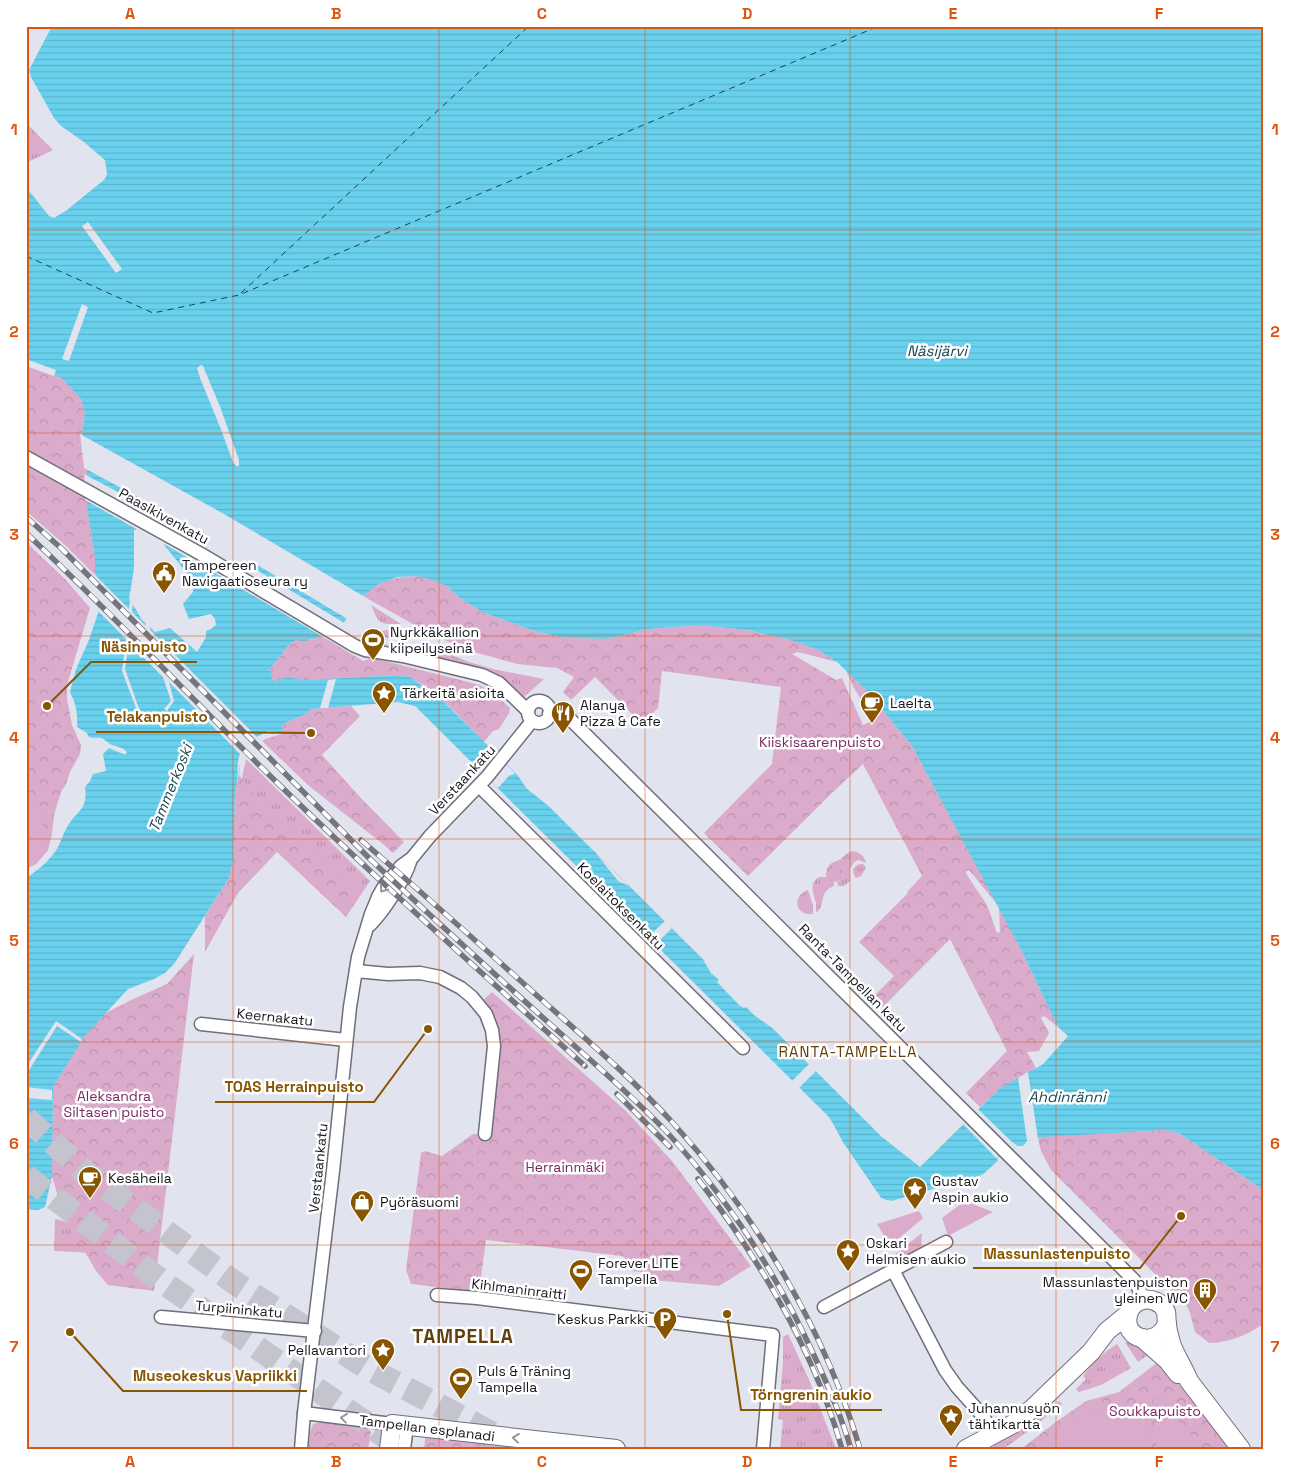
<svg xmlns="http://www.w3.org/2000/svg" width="1289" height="1475" viewBox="0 0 1289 1475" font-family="'Space Grotesk',sans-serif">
	<defs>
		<pattern id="grass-tufts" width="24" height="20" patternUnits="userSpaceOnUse" patternTransform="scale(1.25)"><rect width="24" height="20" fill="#dbabcb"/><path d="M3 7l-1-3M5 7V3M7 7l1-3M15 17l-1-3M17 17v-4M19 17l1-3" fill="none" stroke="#bb92ae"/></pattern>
		<pattern id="forest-crowns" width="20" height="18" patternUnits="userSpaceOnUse" patternTransform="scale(1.25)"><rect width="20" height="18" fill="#dbabcb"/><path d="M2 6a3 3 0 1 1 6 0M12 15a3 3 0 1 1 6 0" fill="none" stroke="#bb92ae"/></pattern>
		<pattern id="water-rules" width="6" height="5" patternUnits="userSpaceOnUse" patternTransform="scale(1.25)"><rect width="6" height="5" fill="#69d1ed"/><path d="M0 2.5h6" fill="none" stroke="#5ab3cb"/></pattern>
	</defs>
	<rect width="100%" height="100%" fill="#e1e3ee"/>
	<g fill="url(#grass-tufts)">
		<path d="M26,123L53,150L28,162L26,159Z"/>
		<path d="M371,605L401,624C378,624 380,625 371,605Z"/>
		<path d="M410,629L423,636L422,639L377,638V631Z"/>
		<path d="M383,644L429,646L469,662L497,670L544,679L524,697C510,683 500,675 481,668Z"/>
		<path d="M246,759L370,881L354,905L242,795V778Z"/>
		<path d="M853,851C860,853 864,855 866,863L859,860L854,862L850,869V881L844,886H838L837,882L840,881L832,868L830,874H826C828,860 836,863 842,858C847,854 847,852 853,851Z"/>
		<path d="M860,864H863L866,867L861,876L856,878L854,875L853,869L857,865Z"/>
		<path d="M819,877H826L834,882V886C817,893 827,904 816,913C816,908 817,904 815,900C813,890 809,884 819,877Z"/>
		<path d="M808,890L813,905V914C794,916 792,895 808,890Z"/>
		<path d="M55,1219L71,1223L93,1253L54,1251Z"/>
		<path d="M788,1334L810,1382L836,1449H780L783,1420L778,1419L783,1362V1337Z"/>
		<path d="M1125,1342H1132L1152,1352L1138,1362Z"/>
		<path d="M1117,1344L1131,1368L1101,1385L1079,1392L1076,1389L1086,1379L1083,1376C1093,1362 1103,1353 1117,1344Z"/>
		<path d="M1059,1401L1062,1404L1027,1432L1006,1447L1002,1449H995L993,1446L1003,1440Z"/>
	</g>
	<g fill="url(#forest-crowns)">
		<path d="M26,364L61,378L81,399L85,414L82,432L87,470V508L95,557V572L96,576L65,545L26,511Z"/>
		<path d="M26,542L66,580L90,608L67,685V699L72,725L81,745L80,754L70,772L66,784L61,792L54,815L52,834L48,850L36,864L26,869Z"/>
		<path d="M417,576L430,578L447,586L460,598L482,612L534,631L565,638L608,639L648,629L700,625L747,630L795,641L818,650L837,662L798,652L792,654L836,680L842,678L863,725L872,721L870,714L854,688L846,670L866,690L912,746L997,904L969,870L965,872L987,905L997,933L1000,932L999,907L1020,948L1058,1027L1044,1016L1041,1018L1049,1033L1039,1051L1027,1052L1036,1068L1000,1088L980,1107L966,1093L1007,1051L950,939L881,1009L873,997L894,976L859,942L908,893L907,892L922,876L863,764L833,792L748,876L704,833L772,764L781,687L662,671L658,708L642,724L595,677L571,700L563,692L574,677L557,668L517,664L474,652L456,645L427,632L363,596C379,580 397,577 417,576Z"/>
		<path d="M318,638H325L363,661L373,658L480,685L494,693L510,708L509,713L499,729L493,731L484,742C464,722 428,679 400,675L305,680L288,677L276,681L272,679L269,670L288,646L293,642L296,640H311Z"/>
		<path d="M351,706L360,716L322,755L359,796L404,842L393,853L383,844L309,786L262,741L283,727V724L306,714L311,709Z"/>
		<path d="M239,775L256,797L361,894L346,917L277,852L238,893L205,952V916L229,878L233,860L235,791Z"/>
		<path d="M835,866L841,867L844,873L842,879L837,882L831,881L826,877V874H830L832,868Z"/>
		<path d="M194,954L154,1291L108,1285L96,1271L63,1214L52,1176L53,1087L82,1039L104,1014L129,1001L167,984Z"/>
		<path d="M492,992L627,1112L672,1161L751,1266L719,1286L641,1279L642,1272L631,1271L630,1263L622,1256L486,1240L479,1292L411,1284L406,1270L421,1153L425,1151L442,1156L473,1134L487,1135L494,1073L482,1001Z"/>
		<path d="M1160,1129L1171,1130L1180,1134L1263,1190V1324C1246,1336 1230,1342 1209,1343L1195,1332L1189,1310L1185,1304L1051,1170L1041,1151L1038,1139L1043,1136L1151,1131Z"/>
		<path d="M1158,1362L1170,1373L1231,1449H1021L1056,1422L1086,1401L1119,1392Z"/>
		<path d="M325,1421L363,1426L371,1431L368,1449H308L310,1432L313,1424Z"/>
		<path d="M426,1433L570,1449H424Z"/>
	</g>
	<g fill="#dbabcb">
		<path d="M34,804H37L39,807L48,850L36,864L26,869V814Z"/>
		<path d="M965,1201L993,1212L948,1236L942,1218Z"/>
		<path d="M919,1211L923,1218L890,1246L877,1224Z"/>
		<path d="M922,1233L921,1250L899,1262L895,1254Z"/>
		<path d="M1156,1398H1161L1199,1447L1197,1449H1155C1160,1431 1158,1418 1153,1400Z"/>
		<path d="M1101,1408C1130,1408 1135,1409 1152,1432L1148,1449H1043L1039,1443L1066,1421L1083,1411Z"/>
	</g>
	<g fill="url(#water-rules)" fill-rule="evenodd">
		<path d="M52,26H1263V1190L1180,1134C1170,1130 1162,1129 1151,1131L1043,1137L1027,1141L1023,1146H1018L997,1158L998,1161L982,1175L892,1201L886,1200L881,1198L844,1144L832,1122L829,1117L415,706L398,702L311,709L306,714L283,724L282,732L266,737L244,756L240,764L239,775L235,791L233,860L229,878L174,964L165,973L154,979L128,989L82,1039L56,1021L26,1067V878C37,871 50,860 57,849C61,842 63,834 67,827C77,810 88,811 85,787L90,781L93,774L106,771L103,754L109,748L123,754H126L127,752C122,747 118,747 112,745C108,743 105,739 101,738C96,737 93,739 88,736L87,733L77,727C78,714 76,704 70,692L76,669L89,640L103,598L95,572V557L87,508V470L82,432L85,414L81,399L61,378L26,364V187L49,216L54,218L67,210L105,179L107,174L105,160L84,142L61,126L54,118L31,77L29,70ZM137,525L148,529L161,541L194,582L193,592L183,604L189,619L211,614L215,619L216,625L211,629L206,631V637L197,652L170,628L155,632L142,620L129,598L136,560L135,544ZM417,576L430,579L447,586L460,598L482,612L534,631L565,638L608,639L648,629L700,625L747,630L794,641L818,650L837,662L866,690L912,746L1020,948L1058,1027L1068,1036L1043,1064L1000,1088L920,1167L882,1137L440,698L410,677L400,675L305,680L288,677L276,681L272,679L271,671L269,670L288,646L293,642L296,640L304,641L318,638L330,637L345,621L363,596L377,585L397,577Z"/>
		<path d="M57,1026L81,1042L53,1087L52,1176L45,1207L38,1210L26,1209V1075Z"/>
	</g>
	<g fill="#e1e3ee">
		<path d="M88,222L122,269L116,273L82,226Z"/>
		<path d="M82,304L88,307L69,361L62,359Z"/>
		<path d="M26,359L56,370L54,376L26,366Z"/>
		<path d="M201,365L203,366L221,409L239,460V466H236L233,462L220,427L200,378L197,368Z"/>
		<path d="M80,434L224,514L365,597L349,620L254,563L252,567L346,624L332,639L328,640L215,573L155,539L146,531L139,528L137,567L132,597L133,601L132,612L146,626L145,619L148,623L151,631L257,737L267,731L282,732V734L265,739L262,741L264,743L246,759L244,757L240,764L237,783L238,761L240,754L169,682L174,701L167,711L164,709L171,701L163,677L129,643L125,669L144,723L142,724L122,671L126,639L97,610L100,598L92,572L129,609L134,567V530H138L85,500L84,474L139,503L140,498L84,468Z"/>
		<path d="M336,679L328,708H320L328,680Z"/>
		<path d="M489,747L515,773L525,778L584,837L595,852L629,886L618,881L595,852L550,807L527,789L516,773L509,776L498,788L478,769L488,756L490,751Z"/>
		<path d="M665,921L672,928L655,945L648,937Z"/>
		<path d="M702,958L775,1030L754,1015L746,1007L744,1008L739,1005L717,982L719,980L711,973Z"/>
		<path d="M1053,1024L1068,1036L1043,1064L1036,1068L1035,1066L1042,1062L1065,1036L1056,1029Z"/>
		<path d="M809,1064L816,1071L799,1088L792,1081Z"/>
		<path d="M1028,1072L1038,1139L1027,1141L1018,1078Z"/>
		<path d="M26,1087L52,1090V1100L26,1098Z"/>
		<path d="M978,1109L1011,1141L1018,1146L996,1158L963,1124Z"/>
		<path d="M844,1144L881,1198L886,1200L892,1201L979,1176L986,1173L998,1161L999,1163L983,1177L893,1203H885L879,1200L874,1193L842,1145Z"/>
	</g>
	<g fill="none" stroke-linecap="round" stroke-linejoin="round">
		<g stroke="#174652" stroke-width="1" stroke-dasharray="6 5" stroke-linecap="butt">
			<path d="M26,256L153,313L239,295L879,26"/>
			<path d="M241,293L529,26"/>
		</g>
		<g stroke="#c3c4ce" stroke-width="24" stroke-dasharray="24 12" stroke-linecap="butt">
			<path d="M26,1118L84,1171L235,1283L369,1369L522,1449"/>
			<path d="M26,1176L164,1283L403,1449"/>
		</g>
		<g stroke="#6e6f79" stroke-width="15">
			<g id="street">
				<path d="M26,457L201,554L355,646L365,650L403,656L482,675L499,683L528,711"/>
				<circle cx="539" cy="712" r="11"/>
				<path d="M549,714L561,715L571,720L1134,1280L1144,1299"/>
				<path d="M479,786L743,1048"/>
				<path d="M370,925C383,912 405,879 410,862"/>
				<path d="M356,971L388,974L420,973L440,977L461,988L472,997L486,1014L492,1030L494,1046L485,1134"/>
				<path d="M201,1024L346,1040"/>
				<path d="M893,1270L945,1370L957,1387L983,1416L994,1435"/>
				<path d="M437,1295L477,1298L773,1335L763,1449"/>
				<path d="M824,1307L946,1242"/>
				<path d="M161,1317L315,1331"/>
				<path d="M304,1413L333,1171L350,1007L358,957L371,914L378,897L383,888L401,866L412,858L430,836L487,777L532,721"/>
				<path d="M301,1449L304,1413L392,1424"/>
				<path d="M404,1449L407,1426"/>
			</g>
		</g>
		<g stroke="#6e6f79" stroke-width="20">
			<g id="secondary">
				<path d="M1167,1323C1158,1349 1122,1340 1128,1315C1129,1309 1134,1303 1140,1301C1150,1297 1162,1302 1166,1312C1167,1316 1166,1319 1167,1323C1167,1330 1170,1339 1172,1346C1177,1358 1184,1369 1189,1381L1241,1449"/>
				<path d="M1142,1338L1168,1361L1178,1374"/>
				<path d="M389,1449L392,1424L616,1449"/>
				<path d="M966,1449L1013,1424L1033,1408L1091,1352L1107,1331L1128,1314"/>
			</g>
		</g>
		<use href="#street" stroke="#fff" stroke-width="12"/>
		<use href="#secondary" stroke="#fff" stroke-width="18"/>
		<g stroke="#75767d" stroke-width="5.5">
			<g id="rail">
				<path d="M26,517L62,549L369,858C428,914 489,969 550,1024C588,1058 628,1092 664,1129C726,1196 774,1269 812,1351C827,1383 841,1415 851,1449"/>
				<path d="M26,533C106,608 182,688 260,766C365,869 475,967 585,1066"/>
				<path d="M361,840C419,890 476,941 533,992C580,1034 630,1076 673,1123C756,1215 825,1330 860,1449"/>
				<path d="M617,1094L670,1147"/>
				<path d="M698,1179C760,1260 814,1350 842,1449"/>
			</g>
		</g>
		<use href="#rail" stroke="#fff" stroke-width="4" stroke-dasharray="11" stroke-linecap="butt"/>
	</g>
	<defs><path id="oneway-chevron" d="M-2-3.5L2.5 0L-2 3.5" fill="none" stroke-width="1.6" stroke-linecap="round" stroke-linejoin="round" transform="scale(1.25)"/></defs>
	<g stroke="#969798">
		<use href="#oneway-chevron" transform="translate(383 889) rotate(125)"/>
		<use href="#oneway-chevron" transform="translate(344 1418) rotate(-173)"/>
		<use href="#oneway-chevron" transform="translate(516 1438) rotate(-174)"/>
	</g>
	<path fill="none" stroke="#de560d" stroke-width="1" stroke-opacity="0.55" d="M233,26V1449M439,26V1449M645,26V1449M850,26V1449M1056,26V1449M26,230H1263M26,433H1263M26,636H1263M26,839H1263M26,1042H1263M26,1245H1263"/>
	<defs>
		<g id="civic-pin" transform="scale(1.25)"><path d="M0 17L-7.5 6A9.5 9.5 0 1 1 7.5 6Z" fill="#850" stroke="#fff"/><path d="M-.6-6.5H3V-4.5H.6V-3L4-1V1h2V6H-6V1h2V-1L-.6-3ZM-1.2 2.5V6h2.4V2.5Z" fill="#fff"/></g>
		<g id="stadium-pin" transform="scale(1.25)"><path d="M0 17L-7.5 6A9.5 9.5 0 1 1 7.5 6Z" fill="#850" stroke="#fff"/><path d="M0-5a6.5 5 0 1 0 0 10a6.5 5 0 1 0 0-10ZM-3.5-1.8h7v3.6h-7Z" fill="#fff"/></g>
		<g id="sight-pin" transform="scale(1.25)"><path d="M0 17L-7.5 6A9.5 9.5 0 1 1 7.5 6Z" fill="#850" stroke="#fff"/><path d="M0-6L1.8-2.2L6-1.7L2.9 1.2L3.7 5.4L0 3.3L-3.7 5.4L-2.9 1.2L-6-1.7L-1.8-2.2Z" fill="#fff"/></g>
		<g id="cafe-pin" transform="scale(1.25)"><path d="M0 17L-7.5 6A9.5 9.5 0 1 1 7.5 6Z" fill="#850" stroke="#fff"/><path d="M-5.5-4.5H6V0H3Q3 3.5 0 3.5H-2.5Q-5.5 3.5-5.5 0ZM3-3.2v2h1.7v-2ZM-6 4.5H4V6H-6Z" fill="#fff"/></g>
		<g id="restaurant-pin" transform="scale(1.25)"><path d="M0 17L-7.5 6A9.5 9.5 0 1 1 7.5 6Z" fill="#850" stroke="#fff"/><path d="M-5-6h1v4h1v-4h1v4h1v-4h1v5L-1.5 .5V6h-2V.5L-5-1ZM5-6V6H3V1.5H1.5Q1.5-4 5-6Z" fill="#fff"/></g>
		<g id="shop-pin" transform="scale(1.25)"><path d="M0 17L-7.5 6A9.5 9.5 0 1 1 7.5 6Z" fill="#850" stroke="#fff"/><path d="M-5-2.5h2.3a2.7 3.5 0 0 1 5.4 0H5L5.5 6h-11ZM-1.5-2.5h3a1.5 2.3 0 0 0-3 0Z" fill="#fff"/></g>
		<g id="building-pin" transform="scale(1.25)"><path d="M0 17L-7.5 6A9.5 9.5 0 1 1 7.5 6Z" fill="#850" stroke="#fff"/><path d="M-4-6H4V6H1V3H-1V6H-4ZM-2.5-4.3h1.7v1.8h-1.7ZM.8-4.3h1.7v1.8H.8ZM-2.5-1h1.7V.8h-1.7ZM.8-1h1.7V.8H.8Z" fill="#fff"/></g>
		<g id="parking-pin" transform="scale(1.25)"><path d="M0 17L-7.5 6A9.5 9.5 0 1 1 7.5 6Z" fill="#850" stroke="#fff"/><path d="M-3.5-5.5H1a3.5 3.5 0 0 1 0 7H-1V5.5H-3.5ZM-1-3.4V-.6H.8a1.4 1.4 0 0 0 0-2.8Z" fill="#fff"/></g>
	</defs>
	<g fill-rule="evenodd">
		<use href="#civic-pin" x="164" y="573"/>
		<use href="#stadium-pin" x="373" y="640"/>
		<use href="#sight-pin" x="384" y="693"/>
		<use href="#cafe-pin" x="872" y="703"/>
		<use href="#restaurant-pin" x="563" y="713"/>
		<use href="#cafe-pin" x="90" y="1178"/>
		<use href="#sight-pin" x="915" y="1189"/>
		<use href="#shop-pin" x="362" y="1202"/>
		<use href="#sight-pin" x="848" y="1251"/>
		<use href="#stadium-pin" x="581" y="1271"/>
		<use href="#building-pin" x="1205" y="1290"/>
		<use href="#parking-pin" x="665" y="1319"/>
		<use href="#sight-pin" x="383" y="1350"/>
		<use href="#stadium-pin" x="461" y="1379"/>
		<use href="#sight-pin" x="951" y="1416"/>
	</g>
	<g text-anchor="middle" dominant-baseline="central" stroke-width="5" stroke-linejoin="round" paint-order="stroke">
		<g font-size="14" fill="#16171b" stroke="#fff">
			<text transform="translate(164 516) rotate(29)">Paasikivenkatu</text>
			<text transform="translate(462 780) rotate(-47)">Verstaankatu</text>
			<text transform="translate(621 906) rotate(45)">Koelaitoksenkatu</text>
			<text transform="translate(853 978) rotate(45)">Ranta-Tampellan katu</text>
			<text transform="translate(275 1017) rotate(6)">Keernakatu</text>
			<text transform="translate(318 1168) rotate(-84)">Verstaankatu</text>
			<text transform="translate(519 1289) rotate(7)">Kihlmaninraitti</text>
			<text transform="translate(239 1309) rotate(5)">Turpiininkatu</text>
			<text transform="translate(427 1428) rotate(7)">Tampellan esplanadi</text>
		</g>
		<g font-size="14" fill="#16171b" stroke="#fff" text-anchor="start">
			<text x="182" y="565">Tampereen<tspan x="182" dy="16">Navigaatioseura ry</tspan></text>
			<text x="390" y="632">Nyrkkäkallion<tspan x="390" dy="16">kiipeilyseinä</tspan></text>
			<text x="402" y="693">Tärkeitä asioita</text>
			<text x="890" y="703">Laelta</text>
			<text x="580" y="705">Alanya<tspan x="580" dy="16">Pizza &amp; Cafe</tspan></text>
			<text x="108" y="1178">Kesäheila</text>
			<text x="932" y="1181">Gustav<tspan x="932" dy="16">Aspin aukio</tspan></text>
			<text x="380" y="1202">Pyöräsuomi</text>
			<text x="866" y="1243">Oskari<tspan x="866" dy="16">Helmisen aukio</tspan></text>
			<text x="598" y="1263">Forever LITE<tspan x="598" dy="16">Tampella</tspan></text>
			<text x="1188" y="1282" text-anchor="end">Massunlastenpuiston<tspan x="1188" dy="16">yleinen WC</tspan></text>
			<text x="648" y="1319" text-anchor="end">Keskus Parkki</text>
			<text x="366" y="1350" text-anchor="end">Pellavantori</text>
			<text x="478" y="1371">Puls &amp; Träning<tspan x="478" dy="16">Tampella</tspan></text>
			<text x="968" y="1408">Juhannusyön<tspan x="968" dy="16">tähtikartta</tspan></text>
		</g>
		<g font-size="14" fill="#782764" stroke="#fff">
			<text x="820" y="742">Kiiskisaarenpuisto</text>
			<text x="114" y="1096">Aleksandra<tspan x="114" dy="16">Siltasen puisto</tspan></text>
			<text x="565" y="1167">Herrainmäki</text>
			<text x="1155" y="1411">Soukkapuisto</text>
		</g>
		<g font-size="15" font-style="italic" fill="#174652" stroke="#fff">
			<text x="937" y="350">Näsijärvi</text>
			<text transform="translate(170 788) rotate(-68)">Tammerkoski</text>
			<text x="1067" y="1096">Ahdinränni</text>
		</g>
		<g font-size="15" letter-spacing="1" fill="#633f0c" stroke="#fff">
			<text x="848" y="1051">RANTA-TAMPELLA</text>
		</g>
		<g font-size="19" font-weight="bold" letter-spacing="1" fill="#633f0c" stroke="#fff">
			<text x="463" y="1336">TAMPELLA</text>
		</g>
	</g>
	<path fill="none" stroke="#850" stroke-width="2" d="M47 706L91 662H197M311 733L217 732H96M428 1029L374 1102H215M1181 1216L1140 1268H973M70 1332L123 1391H307M727 1314L741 1410H882"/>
	<g fill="#850" stroke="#fff" stroke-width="2">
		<circle cx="47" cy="706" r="5"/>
		<circle cx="311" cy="733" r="5"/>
		<circle cx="428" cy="1029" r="5"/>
		<circle cx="1181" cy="1216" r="5"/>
		<circle cx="70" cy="1332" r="5"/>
		<circle cx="727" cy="1314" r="5"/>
	</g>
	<g font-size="15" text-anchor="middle" font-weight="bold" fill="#850" stroke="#fff" stroke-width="5" stroke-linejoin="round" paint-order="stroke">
		<text x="144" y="652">Näsinpuisto</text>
		<text x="157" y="722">Telakanpuisto</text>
		<text x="294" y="1092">TOAS Herrainpuisto</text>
		<text x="1057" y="1259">Massunlastenpuisto</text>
		<text x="215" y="1381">Museokeskus Vapriikki</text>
		<text x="811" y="1400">Törngrenin aukio</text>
	</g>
	<rect width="1289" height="1475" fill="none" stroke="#ffffff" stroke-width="55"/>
	<rect x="28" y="28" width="1234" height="1420" fill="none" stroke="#de560d" stroke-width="2"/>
	<g font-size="16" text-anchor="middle" font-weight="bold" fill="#de560d">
		<text x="130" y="19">A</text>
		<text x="336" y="19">B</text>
		<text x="542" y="19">C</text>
		<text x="747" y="19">D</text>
		<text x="953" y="19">E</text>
		<text x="1159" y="19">F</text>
		<text x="14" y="135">1</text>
		<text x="1275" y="135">1</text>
		<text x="14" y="337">2</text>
		<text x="1275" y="337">2</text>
		<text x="14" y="540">3</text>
		<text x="1275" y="540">3</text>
		<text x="14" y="743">4</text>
		<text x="1275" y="743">4</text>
		<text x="14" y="946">5</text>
		<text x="1275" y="946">5</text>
		<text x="14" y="1149">6</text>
		<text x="1275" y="1149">6</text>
		<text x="14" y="1352">7</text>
		<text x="1275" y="1352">7</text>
		<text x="130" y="1467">A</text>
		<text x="336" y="1467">B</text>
		<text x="542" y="1467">C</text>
		<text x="747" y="1467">D</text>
		<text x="953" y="1467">E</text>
		<text x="1159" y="1467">F</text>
	</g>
</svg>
